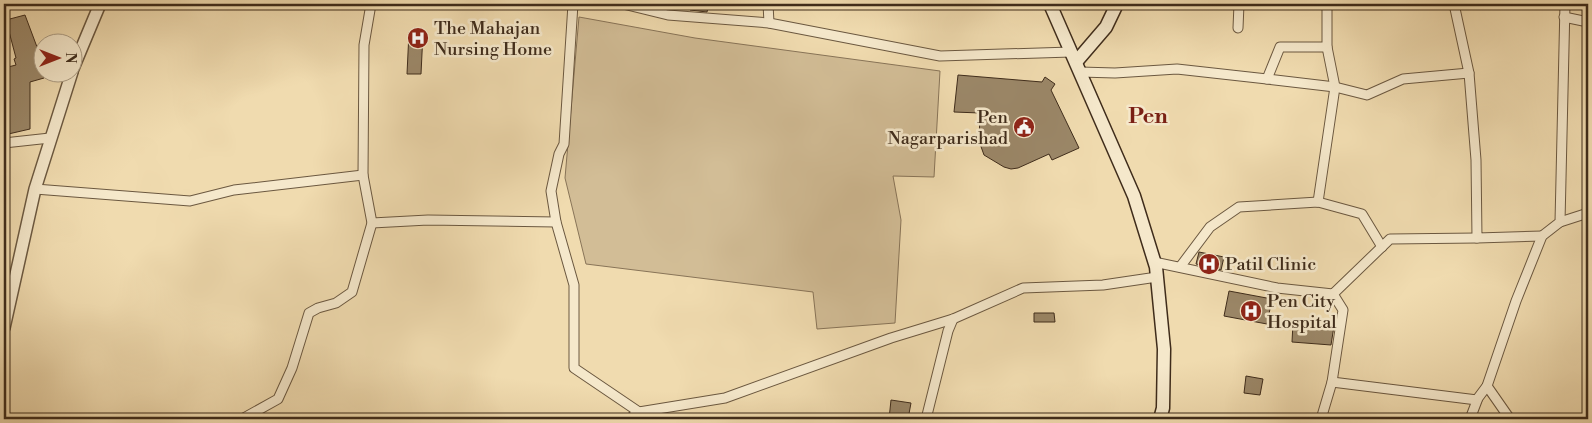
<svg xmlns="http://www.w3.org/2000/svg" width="1592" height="423" viewBox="0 0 1592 423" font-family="'Libre Bodoni',serif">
	<rect width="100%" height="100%" fill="#f0dbaf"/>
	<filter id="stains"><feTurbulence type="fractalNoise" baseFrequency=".004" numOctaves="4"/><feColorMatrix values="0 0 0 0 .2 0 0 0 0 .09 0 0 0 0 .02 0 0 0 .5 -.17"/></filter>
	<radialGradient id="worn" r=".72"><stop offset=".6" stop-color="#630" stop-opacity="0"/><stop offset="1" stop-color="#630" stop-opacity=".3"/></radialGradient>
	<path fill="#d2bd96" stroke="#887458" d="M579,17L695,38L940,71L934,177L893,176L901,220L895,323L817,329L813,292L586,264L565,178Z"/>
	<g fill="#9b8768" stroke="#3f2c1b">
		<path d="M691,4H709L707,12L690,10Z"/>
		<path d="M25,15L37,47L44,78L30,82V129L4,135V68L16,65L14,59L16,58L6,20Z"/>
		<path d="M409,32L423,33L421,74H407Z"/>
		<path d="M958,75L1042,82L1045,77L1055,84L1051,90L1079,148L1052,160L1049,154L1018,168L1011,169L1004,167L984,155L979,141L980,113L954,112Z"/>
		<path d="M1199,252L1224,257L1221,270L1196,264Z"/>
		<path d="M1229,291L1272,299L1267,324L1224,316Z"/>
		<path d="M1034,313H1054L1055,322H1034Z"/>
		<path d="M1293,323L1334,326L1331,345L1292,342Z"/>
		<path d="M1246,376L1263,379L1260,395L1244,393Z"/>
		<path d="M891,400L911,403L908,419H889Z"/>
	</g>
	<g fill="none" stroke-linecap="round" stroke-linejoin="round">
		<g stroke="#6b5840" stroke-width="11">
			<g id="minor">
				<path d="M573,4L564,144L559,154L551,191L556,222L574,285V368L639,412"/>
				<path d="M623,4L668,15L769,23L940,56L1071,52"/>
				<path d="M768,4L769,23"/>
				<path d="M1454,4L1469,73L1476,160L1477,238L1542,236"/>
				<path d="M1564,17L1588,22"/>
				<path d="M1238,28L1239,4"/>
				<path d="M1080,72L1115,73L1177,69L1267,79L1280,47H1327V4"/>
				<path d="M1267,79L1335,87L1367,95L1403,79L1469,73"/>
				<path d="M4,143L50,138"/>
				<path d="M35,189L190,201L234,190L363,175"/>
				<path d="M1318,202L1335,87L1327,47"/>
				<path d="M1560,222L1588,213"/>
				<path d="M372,223L428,220L556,222"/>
				<path d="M1154,262L1277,288L1333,294L1390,239L1477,238"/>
				<path d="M1180,267L1210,227L1239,207L1318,202L1362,214L1382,247"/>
				<path d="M1332,382L1477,400"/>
				<path d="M242,419L278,399L292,368L309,313L318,308L336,303L352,292L372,223L363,175L364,45L371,4"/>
				<path d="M629,419L639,412L725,398L891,338L953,319L1023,288L1103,285L1157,277"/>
				<path d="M926,419L948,331L953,319"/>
				<path d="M1321,419L1332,382L1343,310L1333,294"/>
				<path d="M1470,419L1478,398L1487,386"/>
				<path d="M1510,419L1487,386L1516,301L1542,236L1560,222L1565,4"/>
			</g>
		</g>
		<g stroke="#6b5840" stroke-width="14">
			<g id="tertiary">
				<path d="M72,71L100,4"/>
				<path d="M4,328L35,189L72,72"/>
			</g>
		</g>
		<g stroke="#3f2c1b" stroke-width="15">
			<g id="secondary">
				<path d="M1050,4L1134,196L1156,267L1164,349L1163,408L1160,419"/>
				<path d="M1076,62L1106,27L1117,4"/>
			</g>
		</g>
		<use href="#minor" stroke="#f5e8cb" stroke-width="9"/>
		<use href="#tertiary" stroke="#f5e8cb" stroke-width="11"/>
		<use href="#secondary" stroke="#f5e8cb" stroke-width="12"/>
	</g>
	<defs>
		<g id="hospital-disc" transform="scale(1.125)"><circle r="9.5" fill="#8f2418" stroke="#f5e8cb"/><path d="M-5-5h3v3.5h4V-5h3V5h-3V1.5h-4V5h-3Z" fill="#fff"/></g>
		<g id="civic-disc" transform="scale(1.125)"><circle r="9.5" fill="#8f2418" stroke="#f5e8cb"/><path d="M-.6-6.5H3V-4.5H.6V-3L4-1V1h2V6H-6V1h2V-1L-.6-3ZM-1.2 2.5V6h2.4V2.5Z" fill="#fff"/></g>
	</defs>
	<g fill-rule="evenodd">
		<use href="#hospital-disc" x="418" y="38"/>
		<use href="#civic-disc" x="1024" y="127"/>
		<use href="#hospital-disc" x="1209" y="264"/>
		<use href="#hospital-disc" x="1251" y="311"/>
	</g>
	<g text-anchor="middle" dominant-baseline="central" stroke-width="5" stroke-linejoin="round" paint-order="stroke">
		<g font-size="18" fill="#3f2c1b" stroke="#f5e8cb" text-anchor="start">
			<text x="434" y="28">The Mahajan<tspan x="434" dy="21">Nursing Home</tspan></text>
			<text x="1008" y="117" text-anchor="end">Pen<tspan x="1008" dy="21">Nagarparishad</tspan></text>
			<text x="1225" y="264">Patil Clinic</text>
			<text x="1267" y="301">Pen City<tspan x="1267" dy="21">Hospital</tspan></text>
		</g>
		<g font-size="22" font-weight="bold" fill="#7a1f14" stroke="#f5e8cb">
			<text x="1148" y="116">Pen</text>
		</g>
	</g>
	<rect width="1592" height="423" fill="none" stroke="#f0dbaf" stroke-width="20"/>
	<rect x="5" y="5" width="1582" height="413" fill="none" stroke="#3f2c1b" stroke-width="2.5"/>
	<rect x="10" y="10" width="1572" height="403" fill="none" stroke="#3f2c1b"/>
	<g transform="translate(58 58) rotate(90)"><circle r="24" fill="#f5e8cb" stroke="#ac9d85"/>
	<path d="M0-4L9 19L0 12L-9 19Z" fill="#8f2418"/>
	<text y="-8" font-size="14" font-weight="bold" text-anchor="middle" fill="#3f2c1b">N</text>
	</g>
	<rect width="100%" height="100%" filter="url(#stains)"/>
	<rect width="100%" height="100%" fill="url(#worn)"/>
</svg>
